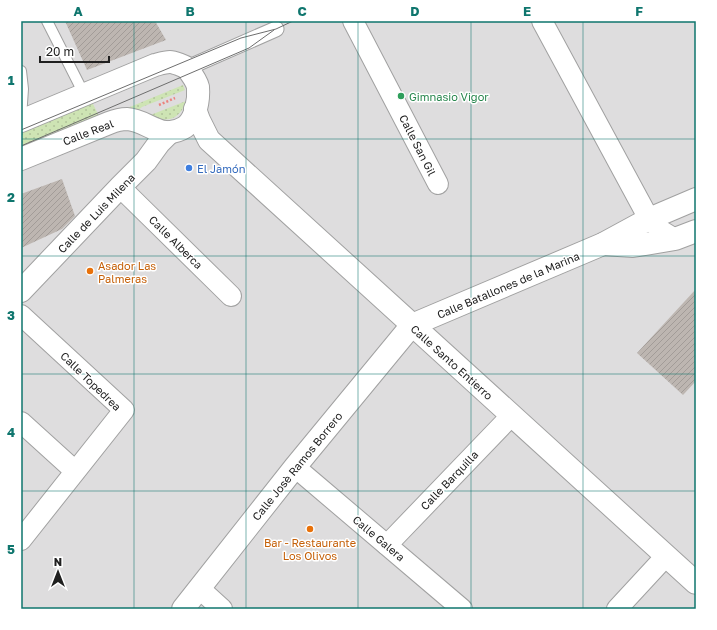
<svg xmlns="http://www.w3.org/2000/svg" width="717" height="630" viewBox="0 0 717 630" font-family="'Golos Text',sans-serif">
	<defs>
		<pattern id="grass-dots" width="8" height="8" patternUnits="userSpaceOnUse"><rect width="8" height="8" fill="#cee4b4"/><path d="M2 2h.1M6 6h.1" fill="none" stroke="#b1c39a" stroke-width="1.8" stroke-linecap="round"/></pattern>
		<pattern id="building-hatch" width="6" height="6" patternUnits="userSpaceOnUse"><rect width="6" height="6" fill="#bdb6b1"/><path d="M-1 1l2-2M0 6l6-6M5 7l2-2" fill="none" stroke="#a29c98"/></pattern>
	</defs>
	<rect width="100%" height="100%" fill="#f0ede8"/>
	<rect fill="#deddde" x="21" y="21" width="675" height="588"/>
	<g fill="url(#grass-dots)">
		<path d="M183,85L185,90L142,107L135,113L113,114Z"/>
		<path d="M89,96L101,120L21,153V125Z"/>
		<path d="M186,101C179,122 166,122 148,116Z"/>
	</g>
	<g fill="url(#building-hatch)">
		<path d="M65,21H155L166,40L87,70Z"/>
		<path d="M62,179L75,216L62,229L21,248V194Z"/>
		<path d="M696,289V381L683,395L637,353Z"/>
	</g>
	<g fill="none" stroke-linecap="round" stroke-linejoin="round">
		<g stroke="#a1a1a1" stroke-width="12">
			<g id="service">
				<path d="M47,21L84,94"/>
				<path d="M21,71L23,89L21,118"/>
			</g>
		</g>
		<g stroke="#a1a1a1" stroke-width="17">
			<path id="pedestrian" d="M187,68L276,29"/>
		</g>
		<g stroke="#a1a1a1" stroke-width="22">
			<g id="minor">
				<path d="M353,21L438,184"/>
				<path d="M542,21L649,219L662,231L675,239"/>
				<path d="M120,187L231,296"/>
				<path d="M21,315L124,410L21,540"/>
				<path d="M21,422L75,471"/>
				<path d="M295,467L462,609"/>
				<path d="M387,545L511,416"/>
				<path d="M200,589L222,609"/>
				<path d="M617,609L666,556"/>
			</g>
		</g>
		<g stroke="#a1a1a1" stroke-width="24">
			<g id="tertiary">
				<path d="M195,109L199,120L209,140L696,583"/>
				<path d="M21,121L155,65C159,64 165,62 170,62C174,62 184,66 187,68C190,72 197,82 198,87C199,99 196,120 185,127C161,142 148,120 127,119C121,119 114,121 109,123L21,159"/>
				<path d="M603,244L633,246L675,239L696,231"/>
				<path d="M21,291L120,187L146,161L159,143L170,132"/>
				<path d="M183,609L295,467L412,325L603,244L649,219L696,199"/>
			</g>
		</g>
		<path stroke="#eb837e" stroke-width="2.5" stroke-dasharray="2 2" stroke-linecap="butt" d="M159,105L175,98"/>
		<use href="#service" stroke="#fff" stroke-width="10"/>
		<use href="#pedestrian" stroke="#fff" stroke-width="15"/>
		<use href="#minor" stroke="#fff" stroke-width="20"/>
		<use href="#tertiary" stroke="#fff" stroke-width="22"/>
		<g stroke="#6e6e6e" stroke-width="1">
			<path d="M21,130L241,38L276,29L293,21"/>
			<path d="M21,146L249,48L274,30"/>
		</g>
	</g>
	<path fill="none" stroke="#0f766e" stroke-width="1" stroke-opacity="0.55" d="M134,21V609M246,21V609M358,21V609M471,21V609M583,21V609M21,139H696M21,256H696M21,374H696M21,491H696"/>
	<circle fill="#2e9e5b" stroke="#fff" stroke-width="1.5" cx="401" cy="96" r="4"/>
	<circle fill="#3f7fe0" stroke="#fff" stroke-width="1.5" cx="189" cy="168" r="4"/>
	<g fill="#e8710a" stroke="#fff" stroke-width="1.5">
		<circle cx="90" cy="271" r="4"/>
		<circle cx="310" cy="529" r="4"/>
	</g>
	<g text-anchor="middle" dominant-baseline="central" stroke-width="3" stroke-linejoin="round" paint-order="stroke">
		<g font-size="11" fill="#27864d" stroke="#fff" text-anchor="start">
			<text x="409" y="96">Gimnasio Vigor</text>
		</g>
		<g font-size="11" fill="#202020" stroke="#fff">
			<text transform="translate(88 132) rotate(-21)">Calle Real</text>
			<text transform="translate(418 145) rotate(63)">Calle San Gil</text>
			<text transform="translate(96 213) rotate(-46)">Calle de Luis Milena</text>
			<text transform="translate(176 242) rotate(45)">Calle Alberca</text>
			<text transform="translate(508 285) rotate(-23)">Calle Batallones de la Marina</text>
			<text transform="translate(452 362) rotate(42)">Calle Santo Entierro</text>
			<text transform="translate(91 381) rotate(44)">Calle Topedrea</text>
			<text transform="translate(297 466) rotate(-51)">Calle Josè Ramos Borrero</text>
			<text transform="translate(449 480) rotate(-46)">Calle Barquilla</text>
			<text transform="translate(379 538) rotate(40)">Calle Galera</text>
		</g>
		<g font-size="11" fill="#366cbe" stroke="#fff" text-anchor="start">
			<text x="197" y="168">El Jamón</text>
		</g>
		<g font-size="11" fill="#c56008" stroke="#fff" text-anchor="start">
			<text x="98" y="265">Asador Las<tspan x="98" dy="13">Palmeras</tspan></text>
			<text x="310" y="542" text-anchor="middle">Bar - Restaurante<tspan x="310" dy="13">Los Olivos</tspan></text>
		</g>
	</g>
	<rect width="717" height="630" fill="none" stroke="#ffffff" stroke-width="44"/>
	<g transform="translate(58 572)" stroke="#ffffff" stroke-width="3" paint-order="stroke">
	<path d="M0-3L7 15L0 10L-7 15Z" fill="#202020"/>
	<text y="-6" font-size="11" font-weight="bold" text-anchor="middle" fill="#202020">N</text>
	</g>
	<path d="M40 56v6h69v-6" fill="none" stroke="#202020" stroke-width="2"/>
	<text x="46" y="56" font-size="12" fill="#202020" stroke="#ffffff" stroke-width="3" paint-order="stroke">20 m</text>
	<rect x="22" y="22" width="673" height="586" fill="none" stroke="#0f766e" stroke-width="1.5"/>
	<g font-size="13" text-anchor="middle" font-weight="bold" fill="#0f766e">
		<text x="78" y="16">A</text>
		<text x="190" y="16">B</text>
		<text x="302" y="16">C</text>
		<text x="415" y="16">D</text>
		<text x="527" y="16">E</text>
		<text x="639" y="16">F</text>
		<text x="11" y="85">1</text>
		<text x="11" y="202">2</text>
		<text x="11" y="320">3</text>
		<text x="11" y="437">4</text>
		<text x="11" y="554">5</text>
	</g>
</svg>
